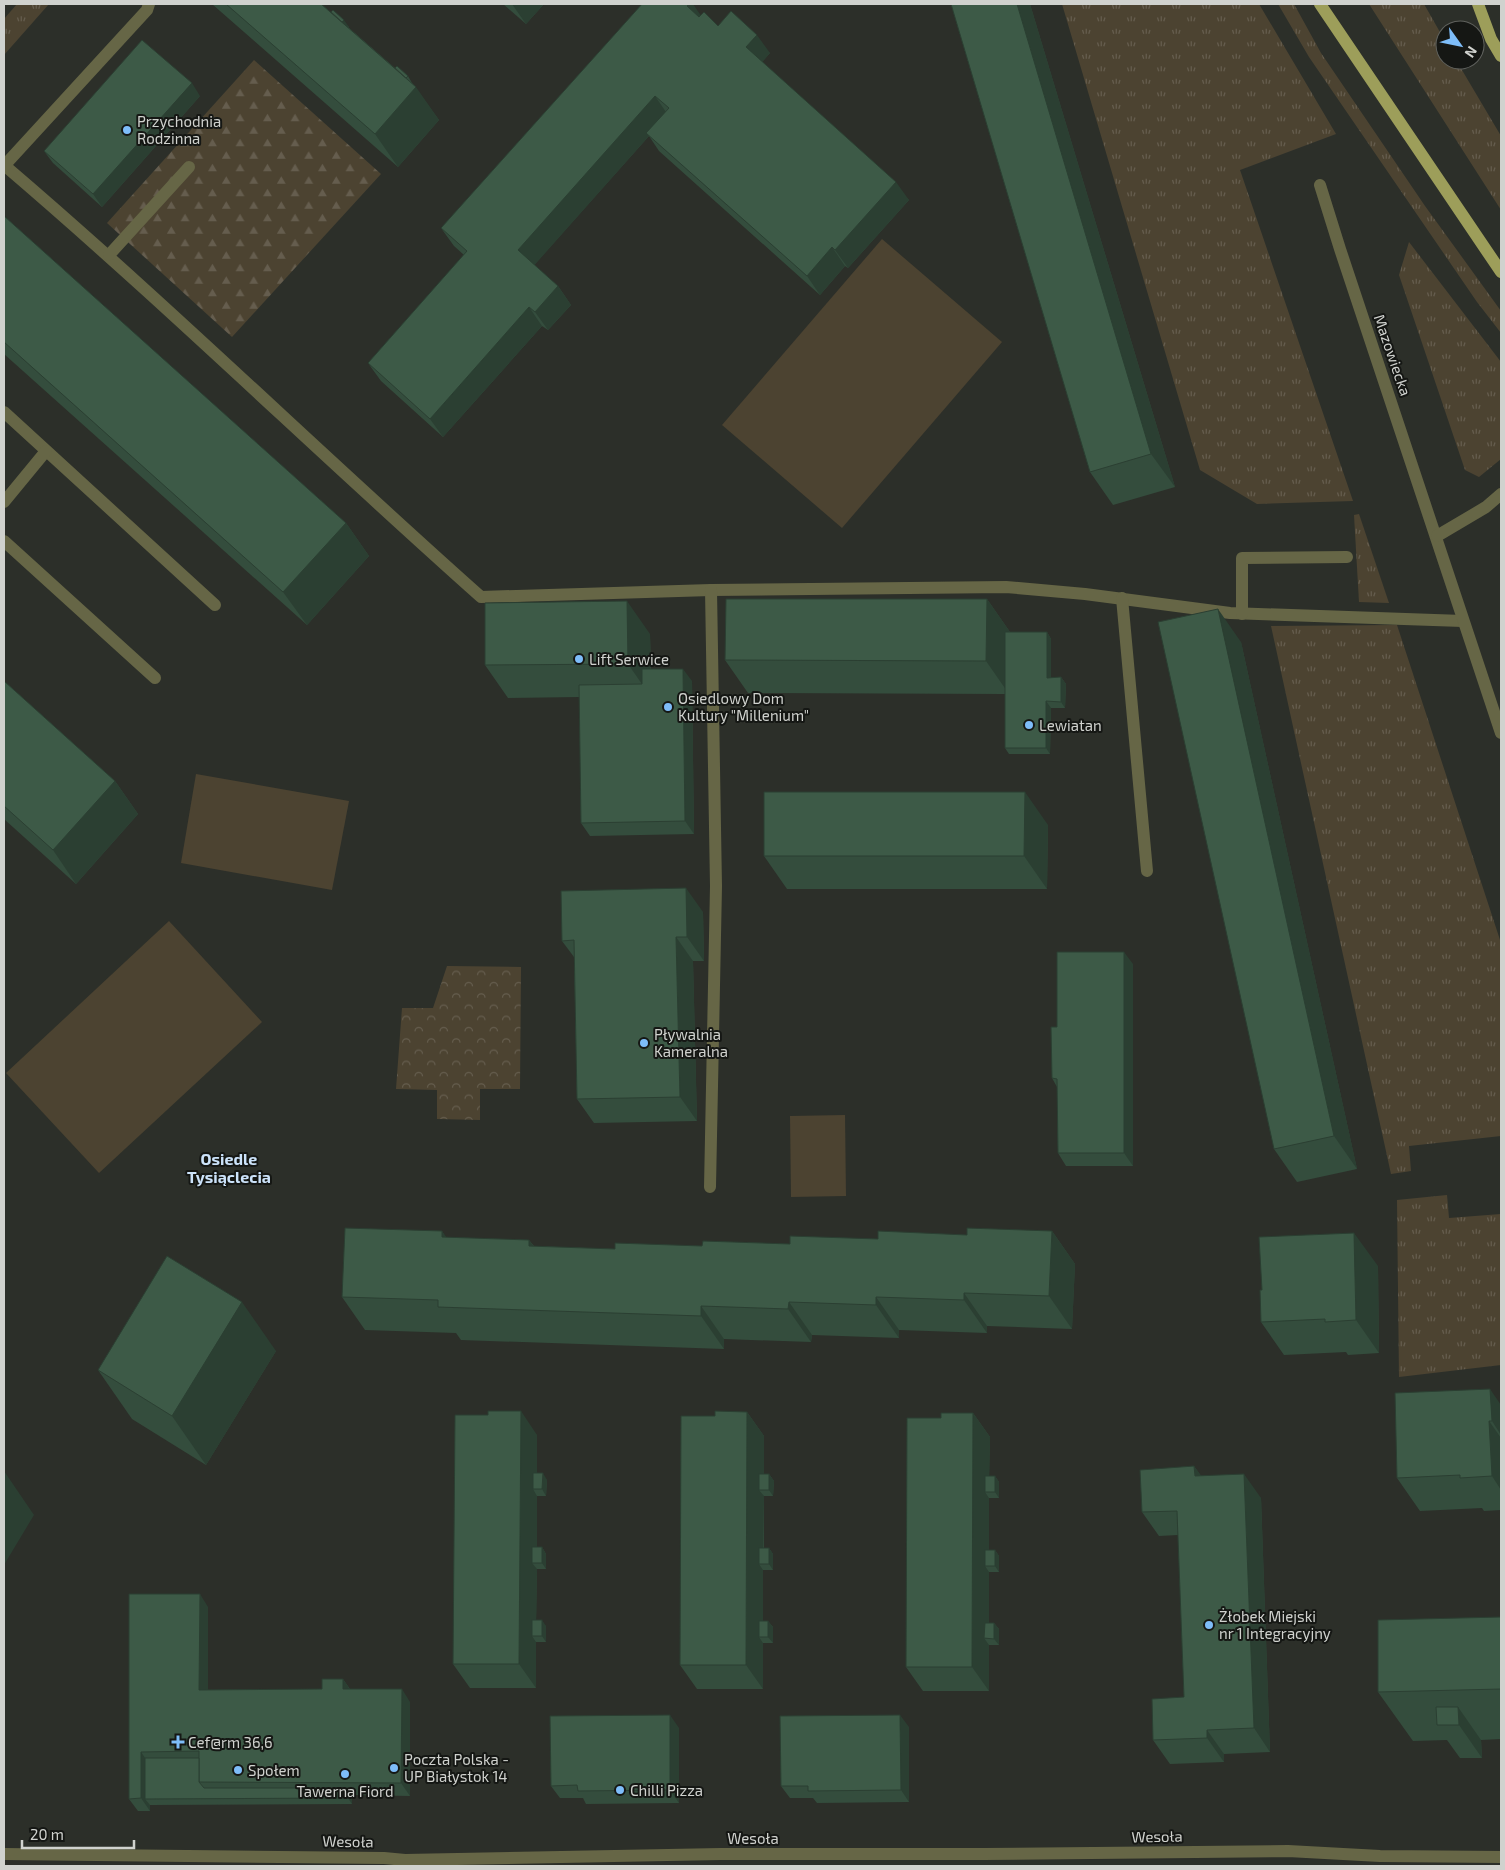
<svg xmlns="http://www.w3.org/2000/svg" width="1505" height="1870" viewBox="0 0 1505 1870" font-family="'Exo 2',sans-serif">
	<defs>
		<pattern id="grass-tufts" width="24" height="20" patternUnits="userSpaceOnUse" patternTransform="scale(1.25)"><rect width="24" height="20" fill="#4c4331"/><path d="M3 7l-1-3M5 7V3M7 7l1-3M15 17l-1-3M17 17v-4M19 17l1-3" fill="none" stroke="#655d4e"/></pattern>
		<pattern id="forest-firs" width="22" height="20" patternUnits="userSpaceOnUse" patternTransform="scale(1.25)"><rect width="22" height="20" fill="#4c4331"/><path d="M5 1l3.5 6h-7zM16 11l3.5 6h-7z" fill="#655d4e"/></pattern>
		<pattern id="park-crowns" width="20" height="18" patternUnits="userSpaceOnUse" patternTransform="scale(1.25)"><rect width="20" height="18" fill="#4c4331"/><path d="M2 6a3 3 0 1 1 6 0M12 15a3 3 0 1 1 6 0" fill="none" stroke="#655d4e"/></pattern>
	</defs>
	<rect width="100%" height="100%" fill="#2c2f29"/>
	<g fill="url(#grass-tufts)">
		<path d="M17,4H49L4,55V19Z"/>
		<path d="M1062,4H1259L1336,134L1240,170L1353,501L1257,504L1200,470Z"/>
		<path d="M1278,4H1294L1321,53L1425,206L1501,311V333L1477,302L1309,57Z"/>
		<path d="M1369,4H1424L1445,41V60H1456L1501,136V210Z"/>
		<path d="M1409,242L1501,362V459L1479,477L1465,470L1399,275Z"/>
		<path d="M1359,514L1389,603L1359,602L1354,515Z"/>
		<path d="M1397,625L1501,943V1136L1409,1146L1411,1171L1391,1174L1271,626Z"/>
		<path d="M1447,1195L1449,1218L1501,1214V1365L1399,1377L1397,1200Z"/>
	</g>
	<path fill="url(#forest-firs)" d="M254,60L381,174L232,337L107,223Z"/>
	<path fill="url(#park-crowns)" d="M447,966L521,967L520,1089H480V1120L437,1119V1090L396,1089L402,1008H433Z"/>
	<g fill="#4c4331">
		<path d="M882,239L1002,342L842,528L722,425Z"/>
		<path d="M196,774L349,801L332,890L181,863Z"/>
		<path d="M169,921L262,1022L99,1173L6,1073Z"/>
		<path d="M845,1115L846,1196L791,1197L790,1116Z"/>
	</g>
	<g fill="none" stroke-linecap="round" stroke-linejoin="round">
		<g stroke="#666646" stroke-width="12">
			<path d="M4,165C168,305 321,455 481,597L711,590L1006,587L1085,594L1230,613L1463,621"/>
			<path d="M4,166L147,10L149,4"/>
			<path d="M1320,185L1340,249L1501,733"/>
			<path d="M109,255L189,167"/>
			<path d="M4,412L215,605"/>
			<path d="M4,502L46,451"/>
			<path d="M1437,536L1486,507L1501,494"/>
			<path d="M4,541L155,678"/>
			<path d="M1122,598L1147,871"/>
			<path d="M1242,614V558L1347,557"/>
			<path d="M710,1187L716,886L711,590"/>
			<path d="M4,1854L384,1858L405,1860L721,1854H983L1288,1851L1380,1856L1501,1857"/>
		</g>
		<g stroke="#9d9e5a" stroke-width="12">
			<path d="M1320,4L1501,272"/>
			<path d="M1478,4L1491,39L1501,56"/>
		</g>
	</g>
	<g fill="#344d3d">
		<path d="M212,4H321L349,27H348L395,68L408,76L412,83L439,120L398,167Z"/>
		<path d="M503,4H544L526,24Z"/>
		<path d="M951,4H1030L1175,487L1113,505L1090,472Z"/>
		<path d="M701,15L718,26L770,53L762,62L909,200L848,268L845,266L820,295L659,151L649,136L534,265L558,286L571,305L548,330L542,326L443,437L381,381L368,363L464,255L454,246L441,228Z"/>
		<path d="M200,96L102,207L53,163L44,151Z"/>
		<path d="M4,216L346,523L369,556L307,625L4,354Z"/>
		<path d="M987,599L1010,632H1047L1051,639V678L1061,677L1066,684L1065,708H1051L1050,754H1009L1005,748V694L748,693L725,660Z"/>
		<path d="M650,634L651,669L692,681L694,834L590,836L581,823L580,697L508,698L485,665Z"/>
		<path d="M1241,642L1357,1169L1297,1182L1274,1149Z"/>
		<path d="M4,681L115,781L138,814L76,884L4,819Z"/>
		<path d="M1048,825L1047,889H787L764,856Z"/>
		<path d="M703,912L704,961H693L697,1121L594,1123L577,1099L574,957L562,941Z"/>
		<path d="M1133,964V1166H1066L1058,1153L1057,1087L1052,1078L1057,1027Z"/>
		<path d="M442,1231L446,1238L529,1240L534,1246L615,1249L702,1246L790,1244L1052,1231L1075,1264L1072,1329L987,1326V1333L899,1330V1338L812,1335L811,1342L724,1339V1349L461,1340L456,1333L365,1330L342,1297Z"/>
		<path d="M1378,1266L1379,1353L1348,1355L1346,1352L1284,1355L1261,1322L1262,1290Z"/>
		<path d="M276,1351L206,1465L132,1419L98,1370Z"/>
		<path d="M1501,1405V1510L1484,1511L1482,1508L1420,1511L1397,1478Z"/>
		<path d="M747,1412L764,1436V1474H769L774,1481L773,1496H764V1548H769L773,1554V1570H763V1621H768L773,1627V1643H763V1689H697L680,1665L715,1416Z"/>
		<path d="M973,1413L990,1437L989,1476H995L999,1482V1498H989V1550H995L999,1556V1572H989V1623H994L999,1629V1645H989V1691H923L906,1667L941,1418Z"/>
		<path d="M488,1415L537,1435V1473L547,1480L546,1496H537V1547H542L546,1554V1569H537L536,1620L546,1626V1642H536V1688H470L453,1664Z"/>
		<path d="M1194,1466L1201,1476L1261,1498L1270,1752L1224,1754V1762L1170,1764L1153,1740L1184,1697L1178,1535L1159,1536L1142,1512Z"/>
		<path d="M129,1594L208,1607V1690L322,1689L343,1679L350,1689L410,1702V1796L352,1795V1804L150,1805V1811H138L129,1799Z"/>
		<path d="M1501,1617V1739L1481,1740L1482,1758H1460L1447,1740L1413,1741L1378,1692Z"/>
		<path d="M909,1727V1802L817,1803L813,1798H790L781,1786Z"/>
		<path d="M679,1728V1803L586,1804L583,1798H560L551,1786Z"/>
	</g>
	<g fill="#2b3f32">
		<path d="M512,4H544L526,24Z"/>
		<path d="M689,4H693L704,20L700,25L687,6Z"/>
		<path d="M1017,4H1030L1175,487L1151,454Z"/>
		<path d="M344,20L349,27L342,35L337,28Z"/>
		<path d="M757,35L770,53L759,66L746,47Z"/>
		<path d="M192,83L200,96L102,207L93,194Z"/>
		<path d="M416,87L439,120L398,167L375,134Z"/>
		<path d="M655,96L668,115L646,133L649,136L531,269L518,250Z"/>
		<path d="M896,182L909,200L848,268L835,250Z"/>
		<path d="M832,247L845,266L820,295L807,276Z"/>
		<path d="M558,286L571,305L548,330L535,312Z"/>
		<path d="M529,307L542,326L443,437L430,419Z"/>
		<path d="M346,523L369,556L307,625L283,592Z"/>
		<path d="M987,599L1010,632L1009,694L986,661Z"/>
		<path d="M627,601L650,634L651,697L628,664Z"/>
		<path d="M1218,609L1241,642L1357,1169L1334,1136Z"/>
		<path d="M1047,632L1051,639V684L1047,678Z"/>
		<path d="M683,669L692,681L694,834L685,821Z"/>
		<path d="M1061,677L1066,684L1065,708L1061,702Z"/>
		<path d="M1046,701L1051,708L1050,754L1046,748Z"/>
		<path d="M115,781L138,814L76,884L53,850Z"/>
		<path d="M1025,792L1048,825L1047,889L1024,856Z"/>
		<path d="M686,888L703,912L704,961L687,937Z"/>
		<path d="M676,937L693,961L697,1121L680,1097Z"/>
		<path d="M1124,952L1133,964V1166L1124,1153Z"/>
		<path d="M442,1231L465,1264L442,1237Z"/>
		<path d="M1052,1231L1075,1264L1072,1329L1049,1296Z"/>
		<path d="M1354,1233L1378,1266L1379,1353L1356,1320Z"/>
		<path d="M529,1240L553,1273L529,1246Z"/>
		<path d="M964,1293L987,1326V1333L964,1300Z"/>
		<path d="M876,1297L899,1330V1338L876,1305Z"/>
		<path d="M242,1302L276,1351L206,1465L172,1416Z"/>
		<path d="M789,1302L812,1335L811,1342L788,1309Z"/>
		<path d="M701,1306L724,1339V1349L701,1316Z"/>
		<path d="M1490,1389L1501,1405V1435L1492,1421Z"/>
		<path d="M521,1411L537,1435V1489H533L537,1496V1563H532L537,1569L536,1636H532L536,1642V1688L519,1664Z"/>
		<path d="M747,1412L764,1436V1490H759L764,1496L763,1564H759L763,1570V1637H759L763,1643V1689L746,1665Z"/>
		<path d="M973,1413L990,1437L989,1492H985L989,1498V1566H985L989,1572V1639L984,1638L989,1645V1691L972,1667Z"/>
		<path d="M1489,1421L1501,1438V1490L1492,1476Z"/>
		<path d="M1194,1466L1211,1489L1195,1476Z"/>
		<path d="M4,1471L34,1515L4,1565Z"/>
		<path d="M543,1473L547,1480L546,1496L542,1489Z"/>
		<path d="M769,1474L774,1481L773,1496L769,1490Z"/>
		<path d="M1244,1474L1261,1498L1270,1752L1254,1728Z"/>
		<path d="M995,1476L999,1482V1498L995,1492Z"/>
		<path d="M542,1547L546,1554V1569L542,1563Z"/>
		<path d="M769,1548L773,1554V1570L769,1564Z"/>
		<path d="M995,1550L999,1556V1572L995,1566Z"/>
		<path d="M200,1594L208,1607V1702L199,1690Z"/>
		<path d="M542,1620L546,1626V1642L542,1636Z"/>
		<path d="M768,1621L773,1627V1643L768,1637Z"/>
		<path d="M994,1623L999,1629V1645L994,1639Z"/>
		<path d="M343,1679L351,1691L343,1689Z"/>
		<path d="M402,1689L410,1702V1796L401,1783Z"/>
		<path d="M1458,1707L1481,1740L1482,1758L1459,1725Z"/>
		<path d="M670,1715L679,1728V1803L670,1790Z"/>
		<path d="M900,1715L909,1727V1802L901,1790Z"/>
		<path d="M1207,1730L1224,1754V1762L1207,1738Z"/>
		<path d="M141,1752L150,1765L145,1799L150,1805V1811L141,1798Z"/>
		<path d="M348,1789L352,1796V1804L348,1798Z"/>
	</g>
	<g fill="#3d5a47" stroke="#2b3f32">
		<path d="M226,4H321L416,87L375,134Z"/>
		<path d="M642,4H689L687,6L699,17L704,12L718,26L731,11L757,35L746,47L896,182L835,250L832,247L807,276L646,133L669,108L655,96L518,250L558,286L535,312L529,307L430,419L368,363L467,251L441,228Z"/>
		<path d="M951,4H1017L1151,454L1090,472Z"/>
		<path d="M333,10L344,20L342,22L331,12Z"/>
		<path d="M142,40L192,83L93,194L44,151Z"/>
		<path d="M397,66L408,76L406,78L395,68Z"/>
		<path d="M4,216L346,523L283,592L4,342Z"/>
		<path d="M726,599H987L986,661L725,660Z"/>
		<path d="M627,601L628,664L485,665V603Z"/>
		<path d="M1218,609L1334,1136L1274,1149L1158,622Z"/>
		<path d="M1005,632H1047V678L1061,677V702L1046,701V748H1005Z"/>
		<path d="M642,669H683L685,821L581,823L579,685L642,684Z"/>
		<path d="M4,681L115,781L53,850L4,806Z"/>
		<path d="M764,792H1025L1024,856H764Z"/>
		<path d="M686,888L687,937H676L680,1097L577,1099L574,940L562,941L561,891Z"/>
		<path d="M1057,952H1124V1153H1058L1057,1079L1052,1078L1051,1027H1057Z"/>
		<path d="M345,1228L442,1231V1237L529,1240V1246L615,1249V1243L702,1246L703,1241L790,1244V1236L878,1239V1231L967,1235V1228L1052,1231L1049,1296L964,1293V1300L876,1297V1305L789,1302L788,1309L701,1306V1316L438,1307V1300L342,1297Z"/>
		<path d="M1354,1233L1356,1320L1325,1322V1319L1261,1322L1260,1290H1262L1259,1237Z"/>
		<path d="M167,1256L242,1302L172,1416L98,1370Z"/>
		<path d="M1490,1389L1492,1421H1489L1492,1476L1460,1478V1475L1397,1478L1395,1393Z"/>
		<path d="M488,1411H521L519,1664H453L455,1415H488Z"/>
		<path d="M715,1411L747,1412L746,1665H680L681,1416H715Z"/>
		<path d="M941,1413H973L972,1667H906L907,1418H941Z"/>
		<path d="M1194,1466L1195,1476L1244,1474L1254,1728L1207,1730V1738L1153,1740L1152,1699L1184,1697L1177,1511L1142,1512L1140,1470Z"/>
		<path d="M533,1473H543L542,1489H533Z"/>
		<rect x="759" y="1474" width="10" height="16"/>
		<rect x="985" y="1476" width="10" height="16"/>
		<rect x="532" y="1547" width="10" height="16"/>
		<rect x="759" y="1548" width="10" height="16"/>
		<rect x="985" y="1550" width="10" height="16"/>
		<path d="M129,1594H200L199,1690L322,1689V1679H343V1689H402L401,1783L199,1782V1751L141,1752V1798L129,1799Z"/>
		<path d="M1501,1617V1689L1378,1692V1620Z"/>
		<rect x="532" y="1620" width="10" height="16"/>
		<rect x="759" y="1621" width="9" height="16"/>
		<path d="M985,1623H994V1639L984,1638Z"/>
		<path d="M1436,1707H1458L1459,1725H1437Z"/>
		<path d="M670,1715V1790L578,1791L577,1785L551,1786L550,1716Z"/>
		<path d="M900,1715L901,1790L808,1791V1786H781L780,1716Z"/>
		<path d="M145,1758H199V1782L204,1788H346L348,1789V1798L145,1799Z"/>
	</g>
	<g fill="#7ebdf9" stroke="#151714" stroke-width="2">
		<circle cx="127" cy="130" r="5"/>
		<circle cx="579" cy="659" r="5"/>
		<circle cx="668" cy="707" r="5"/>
		<circle cx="1029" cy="725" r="5"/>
		<circle cx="644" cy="1043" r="5"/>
		<circle cx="1209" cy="1625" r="5"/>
		<path d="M175.5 1734.5h5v5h5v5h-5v5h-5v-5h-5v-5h5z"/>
		<circle cx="394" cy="1768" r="5"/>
		<circle cx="238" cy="1770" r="5"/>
		<circle cx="345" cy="1774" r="5"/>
		<circle cx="620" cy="1790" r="5"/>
	</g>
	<g text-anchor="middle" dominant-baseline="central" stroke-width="4" stroke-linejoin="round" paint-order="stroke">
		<g font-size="15" fill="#d0d2ce" stroke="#151714" text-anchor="start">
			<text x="137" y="121">Przychodnia<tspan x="137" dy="17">Rodzinna</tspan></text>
			<text x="589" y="659">Lift Serwice</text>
			<text x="678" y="698">Osiedlowy Dom<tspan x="678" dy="17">Kultury "Millenium"</tspan></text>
			<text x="1039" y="725">Lewiatan</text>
			<text x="654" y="1034">Pływalnia<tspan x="654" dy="17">Kameralna</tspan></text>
			<text x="1219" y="1616">Żłobek Miejski<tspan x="1219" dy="17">nr 1 Integracyjny</tspan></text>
			<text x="188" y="1742">Cef@rm 36,6</text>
			<text x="404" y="1759">Poczta Polska -<tspan x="404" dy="17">UP Białystok 14</tspan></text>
			<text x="248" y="1770">Społem</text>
			<text x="630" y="1790">Chilli Pizza</text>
			<text x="345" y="1791" text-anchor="middle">Tawerna Fiord</text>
		</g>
		<g font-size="15" fill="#d0d2ce" stroke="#151714">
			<text transform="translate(1393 355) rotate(71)">Mazowiecka</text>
			<text transform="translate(1157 1836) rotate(-1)">Wesoła</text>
			<text x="753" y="1838">Wesoła</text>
			<text transform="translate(348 1841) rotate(1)">Wesoła</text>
		</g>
		<g font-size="16" font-weight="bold" fill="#cce3fa" stroke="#151714">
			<text x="229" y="1158">Osiedle<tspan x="229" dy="18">Tysiąclecia</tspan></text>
		</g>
	</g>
	<rect width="1505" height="1870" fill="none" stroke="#d0d2ce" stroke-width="10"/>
	<g transform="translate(1460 45) rotate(123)"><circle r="24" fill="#151714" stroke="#60625e"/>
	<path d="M0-4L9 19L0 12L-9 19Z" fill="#7ebdf9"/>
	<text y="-8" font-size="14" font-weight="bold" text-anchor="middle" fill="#d0d2ce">N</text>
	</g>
	<path d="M22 1840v8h112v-8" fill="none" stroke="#d0d2ce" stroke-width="2.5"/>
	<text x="30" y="1840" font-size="15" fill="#d0d2ce" stroke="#151714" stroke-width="4" paint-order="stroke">20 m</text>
</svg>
